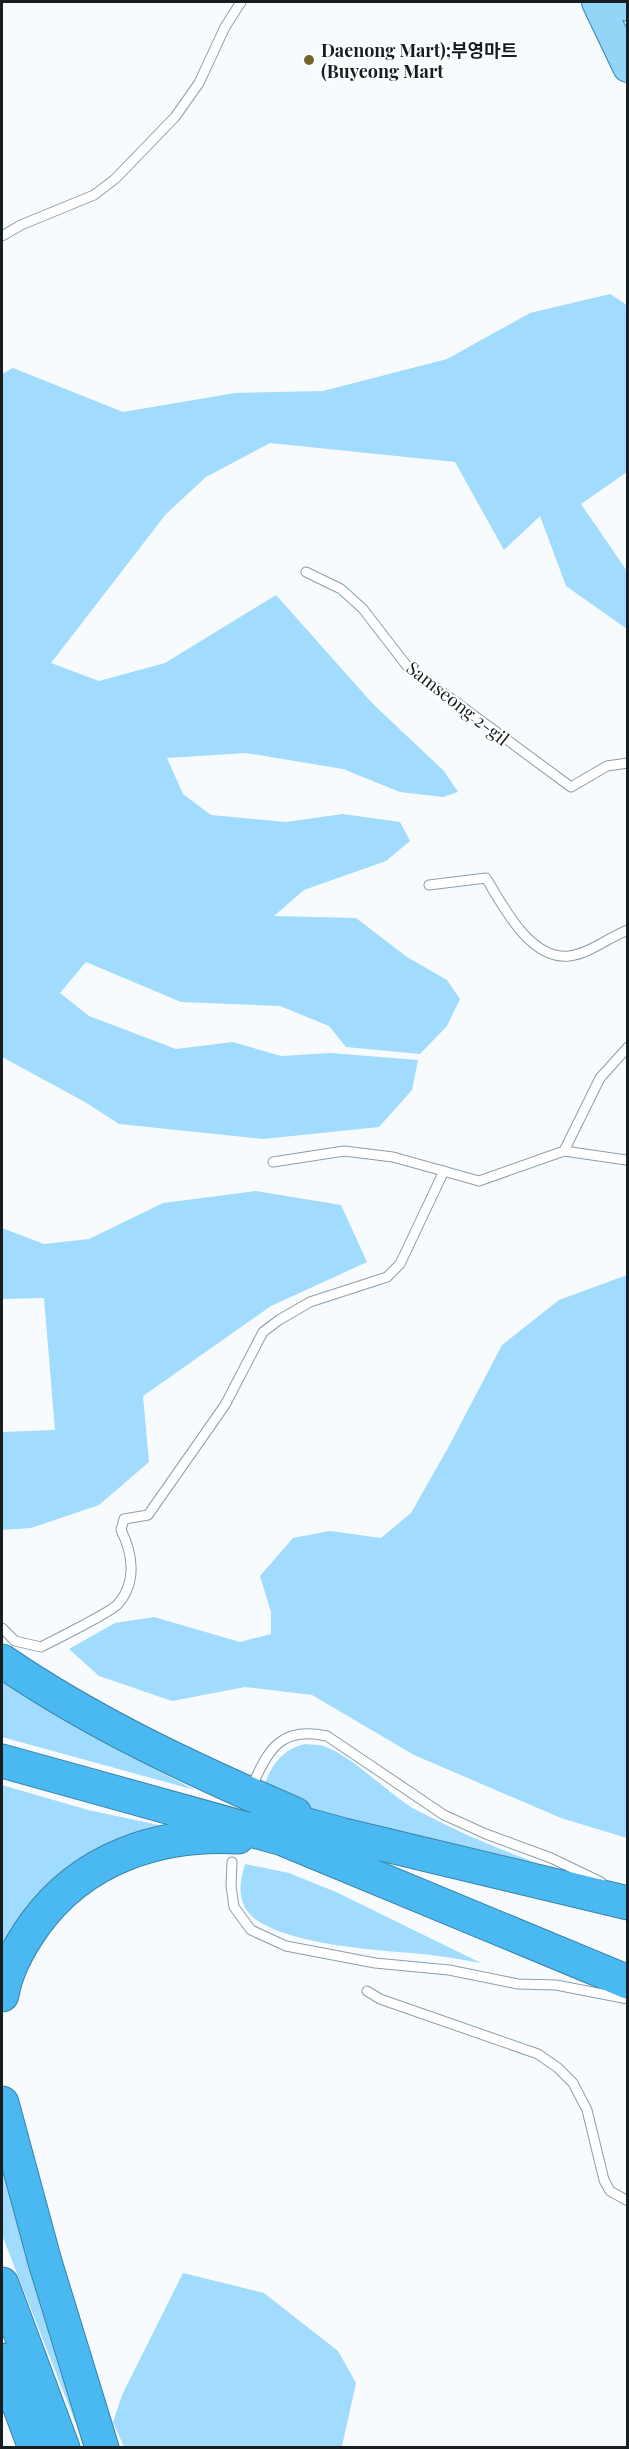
<svg xmlns="http://www.w3.org/2000/svg" width="629" height="2449" viewBox="0 0 629 2449" font-family="'Playfair Display','Noto Sans KR',serif">
	<rect width="100%" height="100%" fill="#f7fbfd"/>
	<g fill="#a1dbfe">
		<path d="M610,294L627,305V472L581,504L627,571V629L566,586L540,516L504,550L455,462L270,443L206,477L166,514L51,663L99,681L165,663L276,595L373,704L444,771L458,792L443,797L400,792L343,769L246,753L167,758L183,794L211,815L286,822L343,814L400,822L410,841L386,861L304,890L274,916L356,918L407,957L447,980L460,999L447,1026L420,1054L346,1047L329,1026L280,1006L181,1002L86,962L60,993L89,1016L176,1049L233,1042L281,1056L330,1053L418,1060L412,1090L379,1127L263,1139L119,1124L85,1102L2,1057V374L13,368L123,412L235,393L323,391L447,359L530,313Z"/>
		<path d="M256,1191L341,1205L367,1262L271,1306L143,1396L149,1462L99,1505L31,1528L2,1530V1432L55,1430L44,1298L2,1299V1228L44,1244L89,1239L163,1203Z"/>
		<path d="M627,1275V1838L561,1818L414,1755L312,1695L245,1687L172,1701L99,1676L69,1649L115,1623L154,1617L240,1642L271,1634V1612L260,1576L293,1538L330,1531L381,1538L411,1513L449,1446L502,1345L559,1300Z"/>
		<path d="M2,1679L125,1754L195,1790L2,1737Z"/>
		<path d="M305,1744C311,1745 318,1744 323,1746C348,1753 387,1792 411,1807C451,1829 491,1846 534,1862L491,1858L297,1806L263,1788C271,1766 282,1749 305,1744Z"/>
		<path d="M2,1785L88,1810L187,1831L155,1835L2,1966Z"/>
		<path d="M245,1864L289,1873L336,1892L481,1963C458,1959 435,1955 412,1953C373,1950 273,1943 248,1912C237,1897 240,1880 245,1864Z"/>
		<path d="M2,2140L93,2447H85L2,2235Z"/>
		<path d="M183,2273L264,2293L338,2351L356,2383L342,2446L345,2447H124L113,2422L122,2395Z"/>
	</g>
	<g fill="none" stroke-linecap="round" stroke-linejoin="round">
		<g stroke="#8c9ea9" stroke-width="11">
			<g id="lane">
				<path d="M2,236L21,225L94,195L115,179L175,117L199,83L225,27L241,2"/>
				<path d="M306,572L341,589L363,609L407,666L571,787L607,766L628,763"/>
				<path d="M429,885L486,878C503,906 530,960 569,956C589,954 609,937 628,930"/>
				<path d="M564,1151L626,1160"/>
				<path d="M273,1162L344,1151L393,1157L479,1181L564,1151L600,1078L628,1047"/>
				<path d="M2,1628L15,1641L41,1647C56,1639 110,1613 118,1604C137,1582 133,1554 121,1530L124,1519L148,1515L225,1405L263,1332L279,1320L310,1302L387,1277L400,1264L444,1171"/>
				<path d="M254,1782C270,1745 284,1727 327,1736L444,1815L486,1834L551,1858L601,1882"/>
				<path d="M232,1862L231,1886L234,1907L251,1930L286,1946L375,1963L449,1970L518,1984L556,1985L628,1999"/>
				<path d="M367,1991L380,1999L538,2054L558,2068L573,2083L587,2110L604,2180L610,2191L628,2201"/>
			</g>
		</g>
		<g stroke="#3883a9" stroke-width="32">
			<g id="primary">
				<path d="M597,2L628,67"/>
				<path d="M625,2L628,6"/>
			</g>
		</g>
		<g stroke="#3883a9" stroke-width="35">
			<g id="highway">
				<path d="M2,1661C94,1724 194,1770 295,1814"/>
				<path d="M2,1761L283,1839L628,1982"/>
				<path d="M268,1814L344,1835L628,1903"/>
				<path d="M2,1995C6,1970 20,1945 35,1924C83,1858 158,1833 238,1837"/>
				<path d="M2,2103L45,2262L102,2448"/>
				<path d="M2,2284L63,2448"/>
				<path d="M2,2360L35,2448"/>
			</g>
		</g>
		<use href="#lane" stroke="#fff" stroke-width="9"/>
		<use href="#primary" stroke="#92d5f7" stroke-width="30"/>
		<use href="#highway" stroke="#4ab9f1" stroke-width="33"/>
	</g>
	<circle fill="#786131" stroke="#fff" stroke-width="2" cx="309" cy="60" r="6"/>
	<g text-anchor="middle" dominant-baseline="central" stroke-width="4.5" stroke-linejoin="round" paint-order="stroke">
		<g font-size="18" font-weight="bold" fill="#171e22" stroke="#fff" text-anchor="start">
			<text x="321" y="50">Daenong Mart);부영마트<tspan x="321" dy="21">(Buyeong Mart</tspan></text>
		</g>
		<g font-size="18" fill="#171e22" stroke="#fff">
			<text transform="translate(458 703) rotate(38)">Samseong 2-gil</text>
		</g>
	</g>
	<rect width="629" height="2449" fill="none" stroke="#171e22" stroke-width="6"/>
</svg>
